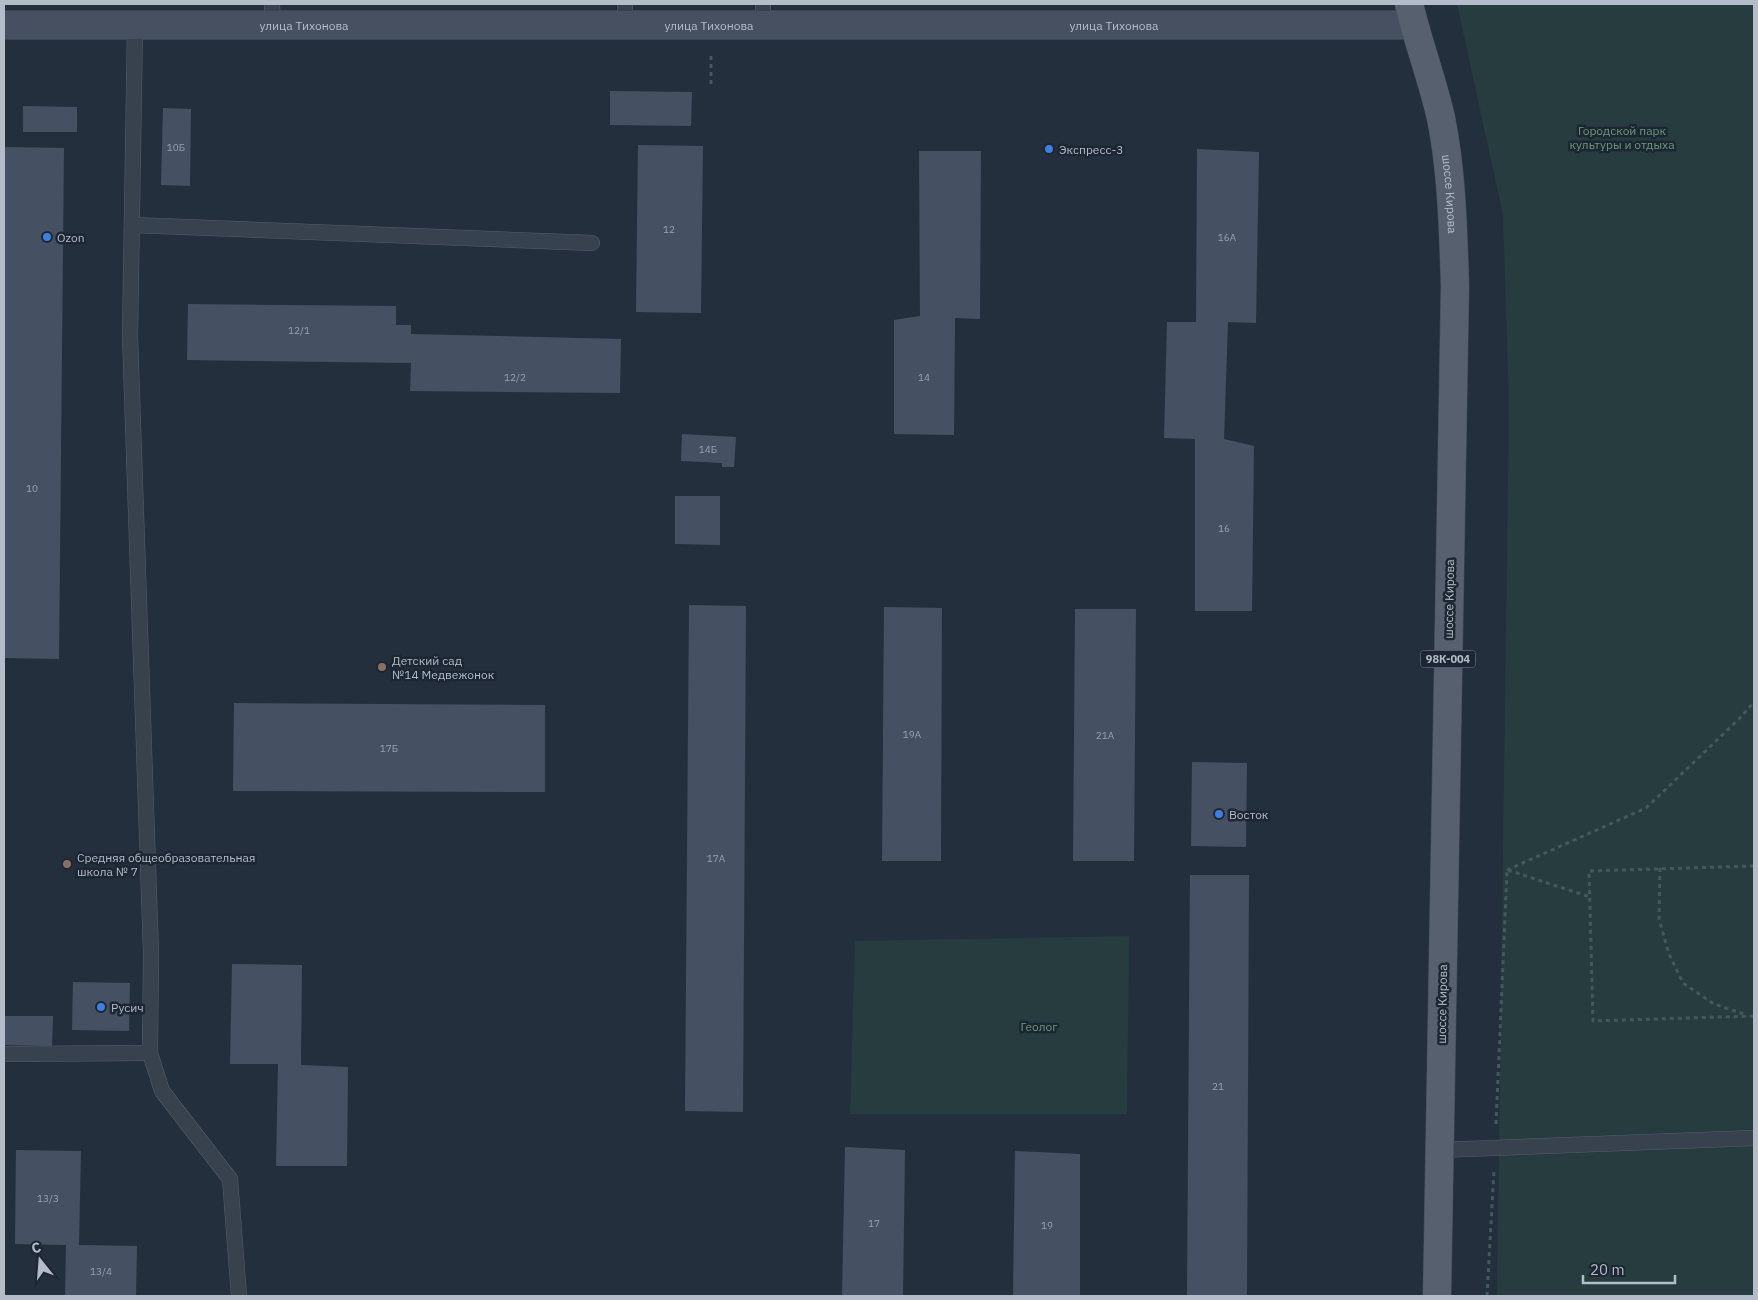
<svg xmlns="http://www.w3.org/2000/svg" width="1758" height="1300" viewBox="0 0 1758 1300" font-family="'IBM Plex Sans',sans-serif">
	<rect width="100%" height="100%" fill="#242f3e"/>
	<g fill="#263c3f">
		<path d="M1457,4H1754V1296H1497L1509,404L1503,215Z"/>
		<path d="M1129,936L1127,1114H850L855,941Z"/>
	</g>
	<g fill="#455162">
		<path d="M610,91L692,92L691,126L610,125Z"/>
		<path d="M23,106L77,107V132H23Z"/>
		<path d="M163,108L191,109L190,186L161,185Z"/>
		<path d="M638,145L703,146L701,313L636,312Z"/>
		<path d="M5,147L64,148L59,659L4,658Z"/>
		<path d="M1197,149L1259,152L1256,323L1228,322L1224,439L1254,446L1252,611H1195V439L1164,438L1167,322H1196Z"/>
		<path d="M919,151H981L980,319L955,318L954,435L894,434V320L920,316Z"/>
		<path d="M188,304L396,306V325H411V334L621,339L620,393L410,391L411,363L187,360Z"/>
		<path d="M682,434L736,437L734,467H722V463L681,461Z"/>
		<path d="M675,496H720V545L675,544Z"/>
		<path d="M689,605L746,606L743,1112L685,1111Z"/>
		<path d="M884,607L942,608L941,861H882Z"/>
		<path d="M1075,609H1136L1134,861H1073Z"/>
		<path d="M234,703L545,705V792L233,791Z"/>
		<path d="M1192,762L1247,763L1246,847L1191,846Z"/>
		<path d="M1190,875H1249L1247,1296H1187Z"/>
		<path d="M232,964L302,965L301,1065L348,1067L347,1166H276L278,1064H230Z"/>
		<path d="M73,982L130,983L129,1031L72,1030Z"/>
		<path d="M4,1016H53L52,1046L4,1045Z"/>
		<path d="M845,1147L905,1150L903,1296H842Z"/>
		<path d="M16,1150L81,1151L79,1245L137,1246L136,1296H65L66,1245L15,1244Z"/>
		<path d="M1015,1151L1080,1154V1296H1013Z"/>
	</g>
	<g fill="none" stroke-linecap="round" stroke-linejoin="round">
		<g stroke="#565f6c" stroke-width="16">
			<g id="lane">
				<path d="M272,4L273,27"/>
				<path d="M625,4V26"/>
				<path d="M763,4V26"/>
				<path d="M135,27L130,336L151,954L150,1053L162,1091L230,1179L239,1296"/>
				<path d="M132,225L592,243"/>
				<path d="M4,1054L150,1053"/>
				<path d="M1439,1150L1754,1138"/>
			</g>
		</g>
		<g stroke="#565f6c" stroke-width="29">
			<g id="secondary">
				<path id="s1" d="M4,25H1414"/>
			</g>
		</g>
		<g stroke="#414a57" stroke-width="29">
			<g id="primary">
				<path id="s2" d="M1409,4C1418,42 1432,79 1441,118C1452,173 1453,229 1455,285L1437,1296"/>
			</g>
		</g>
		<g stroke="#44595c" stroke-width="3" stroke-dasharray="4 4" stroke-linecap="butt">
			<path d="M711,84V54"/>
			<path d="M1754,866L1589,871L1593,1021L1754,1016"/>
			<path d="M1660,868L1659,919L1669,954L1683,983L1714,1004L1747,1015"/>
			<path d="M1507,870L1646,808L1739,719L1754,702"/>
			<path d="M1508,870L1590,897"/>
			<path d="M1496,1124L1507,870"/>
			<path d="M1487,1296L1494,1170"/>
		</g>
		<use href="#lane" stroke="#38414e" stroke-width="15"/>
		<use href="#secondary" stroke="#465061" stroke-width="28"/>
		<use href="#primary" stroke="#56606e" stroke-width="28"/>
	</g>
	<g fill="#3f7fe0" stroke="#1d2633" stroke-width="2">
		<circle cx="1049" cy="149" r="5"/>
		<circle cx="47" cy="237" r="5"/>
		<circle cx="1219" cy="814" r="5"/>
		<circle cx="101" cy="1007" r="5"/>
	</g>
	<g fill="#8d6e63" stroke="#1d2633" stroke-width="2">
		<circle cx="382" cy="667" r="5"/>
		<circle cx="67" cy="864" r="5"/>
	</g>
	<g text-anchor="middle" dominant-baseline="central" stroke-width="5" stroke-linejoin="round" paint-order="stroke">
		<g font-size="10" fill="#98a1af">
			<text x="176" y="147">10Б</text>
			<text x="669" y="229">12</text>
			<text x="1227" y="237">16А</text>
			<text x="299" y="330">12/1</text>
			<text x="515" y="377">12/2</text>
			<text x="924" y="377">14</text>
			<text x="708" y="449">14Б</text>
			<text x="32" y="488">10</text>
			<text x="1224" y="528">16</text>
			<text x="912" y="734">19А</text>
			<text x="1105" y="735">21А</text>
			<text x="389" y="748">17Б</text>
			<text x="716" y="858">17А</text>
			<text x="1218" y="1086">21</text>
			<text x="48" y="1198">13/3</text>
			<text x="874" y="1223">17</text>
			<text x="1047" y="1225">19</text>
			<text x="101" y="1271">13/4</text>
		</g>
		<rect fill="#1d2633" stroke="#878f9c" stroke-width="1" x="1420.5" y="650.5" width="55" height="17" rx="4"/>
		<g font-size="11" font-weight="bold" fill="#b4bcc9">
			<text x="1448" y="659">98К-004</text>
		</g>
		<g font-size="12" fill="#b4bcc9" stroke="#1d2633">
			<text stroke="none"><textPath href="#s1" startOffset="705">улица Тихонова</textPath></text>
			<text stroke="none"><textPath href="#s1" startOffset="1110">улица Тихонова</textPath></text>
			<text stroke="none"><textPath href="#s1" startOffset="300">улица Тихонова</textPath></text>
			<text stroke="none"><textPath href="#s2" startOffset="195">шоссе Кирова</textPath></text>
			<text transform="translate(1449 599) rotate(-89)">шоссе Кирова</text>
			<text transform="translate(1442 1004) rotate(-89)">шоссе Кирова</text>
		</g>
		<g font-size="12" fill="#6b9a76" stroke="#1d2633">
			<text x="1622" y="130">Городской парк<tspan x="1622" dy="14">культуры и отдыха</tspan></text>
			<text x="1039" y="1026">Геолог</text>
		</g>
		<g font-size="12" fill="#b4bcc9" stroke="#1d2633" text-anchor="start">
			<text x="1059" y="149">Экспресс-3</text>
			<text x="57" y="237">Ozon</text>
			<text x="392" y="660">Детский сад<tspan x="392" dy="14">№14 Медвежонок</tspan></text>
			<text x="1229" y="814">Восток</text>
			<text x="77" y="857">Cредняя общеобразовательная<tspan x="77" dy="14">школа № 7</tspan></text>
			<text x="111" y="1007">Русич</text>
		</g>
	</g>
	<rect width="1758" height="1300" fill="none" stroke="#b4bcc9" stroke-width="10"/>
	<g transform="translate(40 1260) rotate(343)" stroke="#1d2633" stroke-width="4" paint-order="stroke">
	<path d="M0-4L9 19L0 12L-9 19Z" fill="#b4bcc9"/>
	<text y="-8" font-size="14" font-weight="bold" text-anchor="middle" fill="#b4bcc9">С</text>
	</g>
	<path d="M1583 1275v8h92v-8" fill="none" stroke="#b4bcc9" stroke-width="2.5"/>
	<text x="1590" y="1275" font-size="15" fill="#b4bcc9" stroke="#1d2633" stroke-width="4" paint-order="stroke">20 m</text>
</svg>
